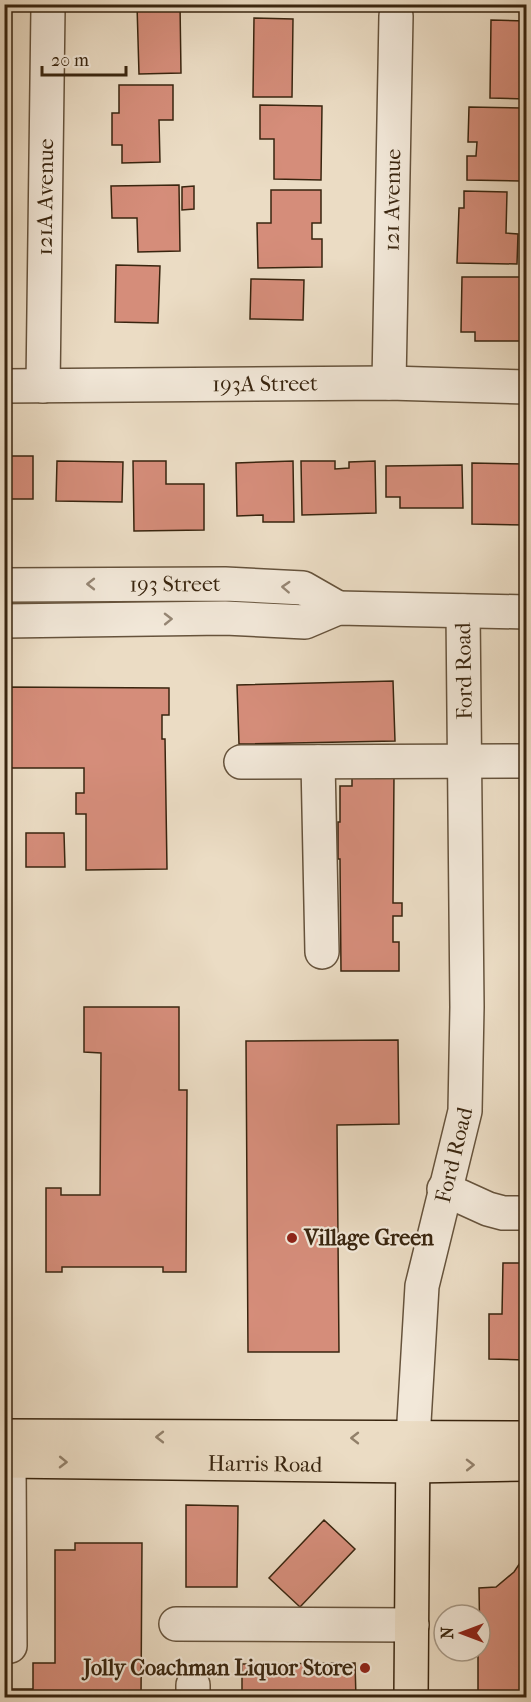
<svg xmlns="http://www.w3.org/2000/svg" width="531" height="1702" viewBox="0 0 531 1702" font-family="'IM FELL French Canon',serif">
	<rect width="100%" height="100%" fill="#ebdcc4"/>
	<filter id="stains"><feTurbulence type="fractalNoise" baseFrequency=".00333" numOctaves="4"/><feColorMatrix values="0 0 0 0 .2 0 0 0 0 .09 0 0 0 0 .02 0 0 0 .5 -.17"/></filter>
	<radialGradient id="worn" r=".72"><stop offset=".6" stop-color="#630" stop-opacity="0"/><stop offset="1" stop-color="#630" stop-opacity=".3"/></radialGradient>
	<g fill="#d58d7a" stroke="#39250f" stroke-width="1.5">
		<path d="M180,4L181,73L139,74L137,5Z"/>
		<path d="M254,18L293,19L292,97H253Z"/>
		<path d="M491,20L526,21V99L490,98Z"/>
		<path d="M119,85H173V120H159L160,162L122,163V145H112V113H119Z"/>
		<path d="M260,105L322,106L321,180L274,179V139H260Z"/>
		<path d="M469,107L521,108L520,181L467,180V156H476L477,142H468Z"/>
		<path d="M179,185L180,251L138,252L137,218H112L111,186Z"/>
		<path d="M194,186V209L182,210V187Z"/>
		<path d="M271,190H321V223H312V239H322V267L258,268L257,223H271Z"/>
		<path d="M464,191L507,192L506,233L518,234L517,264L457,263L459,208H464Z"/>
		<path d="M116,265L160,266L158,323L115,322Z"/>
		<path d="M462,277H526V341H475V332H461Z"/>
		<path d="M251,279L304,280L303,320L250,319Z"/>
		<rect x="4" y="456" width="29" height="43"/>
		<path d="M57,461L123,462L122,502L56,501Z"/>
		<path d="M133,461H166V484H204V530L134,531Z"/>
		<path d="M293,461L294,522H263V515L237,516L236,463Z"/>
		<path d="M301,461H335V469L349,468V462L375,461L376,513L302,515Z"/>
		<path d="M472,463L526,464V525L472,524Z"/>
		<path d="M462,465L463,508H400V497H386V466Z"/>
		<path d="M393,681L395,741L239,744L237,685Z"/>
		<path d="M4,687L169,688V715H162V739H165L167,869L86,870V814H76V793H84V768H4Z"/>
		<path d="M352,775H394L393,903H402V916H393V942H399V971H341L340,859H338V822H340V786H352Z"/>
		<path d="M26,833H64L65,867H26Z"/>
		<path d="M84,1007H179V1090H187L186,1272H163V1267H62V1272H46V1188H61V1195H100L101,1053L84,1052Z"/>
		<path d="M398,1040L399,1124L337,1125L339,1352H248L246,1041Z"/>
		<path d="M503,1263H526V1360L489,1359V1314H502Z"/>
		<path d="M186,1505L238,1506L237,1587H186Z"/>
		<path d="M324,1520L355,1549L300,1607L269,1578Z"/>
		<path d="M526,1542V1698H478V1651H480L479,1588L496,1587L514,1572L526,1554Z"/>
		<path d="M75,1543H142L141,1698H4V1689H33V1663H55V1550H75Z"/>
		<path d="M355,1663L356,1698H242V1664Z"/>
	</g>
	<g fill="none" stroke-linecap="round" stroke-linejoin="round">
		<g stroke="#66533c" stroke-width="36">
			<g id="minor">
				<path id="s1" d="M389,383L396,16"/>
				<path id="s2" d="M4,386L389,383L526,387"/>
				<path id="s3" d="M43,386L48,8"/>
				<path id="s4" d="M4,585L225,584L303,588L338,608"/>
				<path d="M4,621L225,618L305,622L338,608L526,612"/>
				<path d="M241,762L526,761"/>
				<path d="M318,762L322,952"/>
				<path d="M444,1189L488,1209L503,1213H526"/>
				<path id="s5" d="M413,1439L422,1286L465,1111L467,1007L463,611"/>
				<path d="M176,1624L412,1625"/>
				<path d="M4,1646H10L9,1462"/>
				<path d="M193,1698V1685"/>
			</g>
		</g>
		<g stroke="#39250f" stroke-width="36">
			<g id="major">
				<path d="M4,1436L526,1438"/>
				<path id="s6" d="M4,1461L413,1466L526,1464"/>
				<path d="M411,1698L413,1443"/>
			</g>
		</g>
		<use href="#minor" stroke="#f2e8d9" stroke-width="33"/>
		<use href="#major" stroke="#ebdcc4" stroke-width="33"/>
	</g>
	<defs><path id="oneway-chevron" d="M-2-3.5L2.5 0L-2 3.5" fill="none" stroke-width="1.6" stroke-linecap="round" stroke-linejoin="round" transform="scale(1.5)"/></defs>
	<g stroke="#968674">
		<use href="#oneway-chevron" transform="translate(91 584) rotate(180)"/>
		<use href="#oneway-chevron" transform="translate(286 587) rotate(-177)"/>
		<use href="#oneway-chevron" transform="translate(168 619) rotate(-1)"/>
	</g>
	<g stroke="#92806a">
		<use href="#oneway-chevron" transform="translate(160 1437) rotate(-180)"/>
		<use href="#oneway-chevron" transform="translate(355 1438) rotate(-180)"/>
		<use href="#oneway-chevron" transform="translate(63 1462) rotate(1)"/>
		<use href="#oneway-chevron" transform="translate(470 1465) rotate(-1)"/>
	</g>
	<g fill="#8f2418" stroke="#f2e8d9" stroke-width="2">
		<circle cx="292" cy="1238" r="6"/>
		<circle cx="365" cy="1668" r="6"/>
	</g>
	<g text-anchor="middle" dominant-baseline="central" stroke-width="4.5" stroke-linejoin="round" paint-order="stroke">
		<g font-size="22" fill="#39250f" stroke="#f2e8d9">
			<text stroke="none"><textPath href="#s3" startOffset="189">121A Avenue</textPath></text>
			<text stroke="none"><textPath href="#s1" startOffset="183">121 Avenue</textPath></text>
			<text stroke="none"><textPath href="#s2" startOffset="261">193A Street</textPath></text>
			<text stroke="none"><textPath href="#s4" startOffset="171">193 Street</textPath></text>
			<text transform="translate(464 671) rotate(-91)">Ford Road</text>
			<text stroke="none"><textPath href="#s5" startOffset="288">Ford Road</textPath></text>
			<text stroke="none"><textPath href="#s6" startOffset="261">Harris Road</textPath></text>
		</g>
		<g font-size="22" font-weight="bold" fill="#39250f" stroke="#f2e8d9" text-anchor="start">
			<text x="304" y="1238">Village Green</text>
			<text x="353" y="1668" text-anchor="end">Jolly Coachman Liquor Store</text>
		</g>
	</g>
	<rect width="531" height="1702" fill="none" stroke="#ebdcc4" stroke-width="24"/>
	<rect x="6" y="6" width="519" height="1690" fill="none" stroke="#39250f" stroke-width="3"/>
	<rect x="12" y="12" width="507" height="1678" fill="none" stroke="#39250f" stroke-width="1.5"/>
	<g transform="translate(462 1633) rotate(270)"><circle r="28" fill="#f2e8d9" stroke="#a89a88" stroke-width="1.5"/>
	<path d="M0-4.5L10 22L0 15L-10 22Z" fill="#8f2418"/>
	<text y="-9" font-size="16" font-weight="bold" text-anchor="middle" fill="#39250f">N</text>
	</g>
	<path d="M42 66v9h84v-9" fill="none" stroke="#39250f" stroke-width="3"/>
	<text x="51" y="66" font-size="18" fill="#39250f" stroke="#f2e8d9" stroke-width="4.5" paint-order="stroke">20 m</text>
	<rect width="100%" height="100%" filter="url(#stains)"/>
	<rect width="100%" height="100%" fill="url(#worn)"/>
</svg>
